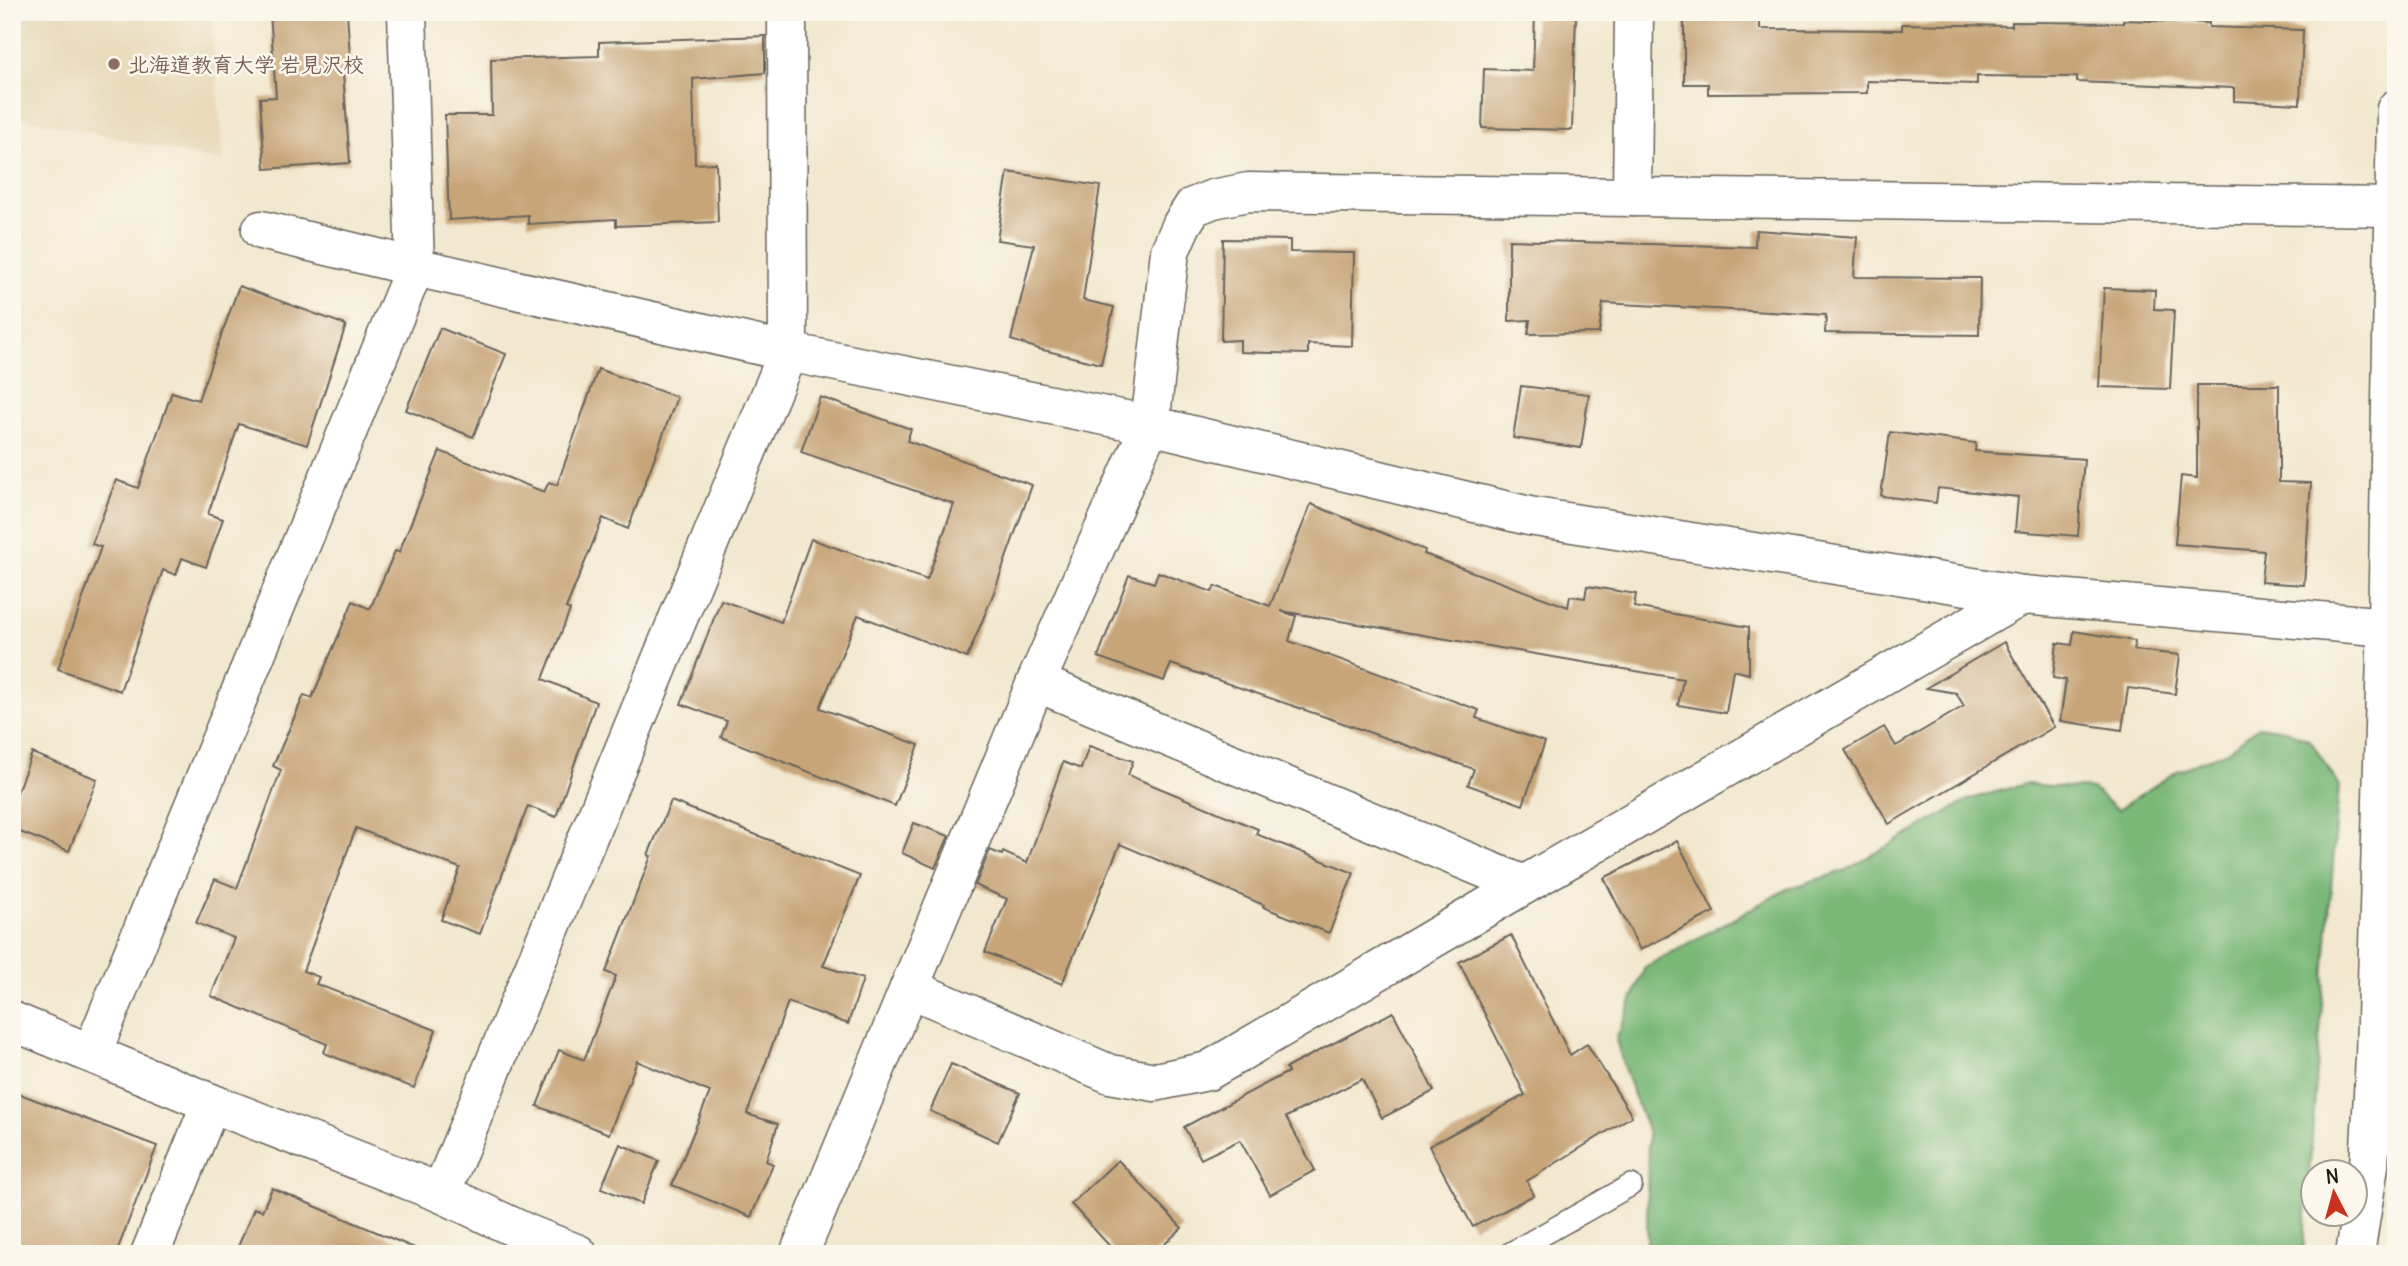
<svg xmlns="http://www.w3.org/2000/svg" width="2408" height="1266" viewBox="0 0 2408 1266" font-family="Delius,'Klee One',sans-serif">
	<rect width="100%" height="100%" fill="#fbf7ec"/>
	<filter id="ink" filterUnits="userSpaceOnUse"><feTurbulence type="fractalNoise" baseFrequency=".0143" numOctaves="2"/><feDisplacementMap in="SourceGraphic" scale="14" xChannelSelector="R" yChannelSelector="G"/><feConvolveMatrix kernelMatrix="1 2 1 2 8 2 1 2 1" color-interpolation-filters="sRGB"/></filter>
	<filter id="wash" filterUnits="userSpaceOnUse"><feTurbulence type="fractalNoise" baseFrequency=".00686" numOctaves="4" result="noise"/><feDisplacementMap in="SourceGraphic" scale="28" xChannelSelector="R" yChannelSelector="G"/><feGaussianBlur stdDeviation="1.57" result="paint"/><feColorMatrix in="noise" values="0 0 0 0 0 0 0 0 0 0 0 0 0 0 0 0 0 1.4 0 .05"/><feComposite in="paint" operator="in"/></filter>
	<g filter="url(#wash)">
		<rect width="100%" height="100%" fill="#f2e8cf"/>
		<path fill="#e8daba" d="M12,12H210L224,162L12,115Z"/>
		<path fill="#7ab878" stroke="#4b6a4a" stroke-width="2" d="M2258,726L2286,730L2310,740L2339,785L2303,1254H1647L1648,1133L1626,1074L1616,1040L1645,967L1787,889L1844,871L1970,799L2025,784L2093,789L2117,810L2177,771L2228,751Z"/>
		<g id="blocks">
			<g fill="#c7a579">
				<path d="M270,12H347L351,72L343,73L350,163L265,169L260,98L276,97Z"/>
				<path d="M1684,12H1760V29L1902,30V24L2012,26V22L2123,23V20L2209,23V27L2303,30L2300,104L2234,101V88L2077,82V77L1977,76V84L1867,81V93L1708,94V84H1684Z"/>
				<path d="M1535,14L1576,16L1572,130L1482,128L1484,69L1533,71Z"/>
				<path d="M765,36V73L693,79L695,164L716,163L718,222L616,226V219L528,224V215L449,220L445,115H492L491,59L599,56V42Z"/>
				<path d="M1008,172L1100,186L1083,300L1114,307L1101,364L1039,349L1011,340L1034,245L997,240Z"/>
				<path d="M1756,230L1857,237L1854,277L1980,278L1979,335L1825,333L1826,315L1603,303L1599,333L1528,334L1530,320L1509,321V240L1755,247Z"/>
				<path d="M1223,239L1290,240V252L1354,253L1352,346L1308,344V354L1240,352V340L1221,341Z"/>
				<path d="M239,286L346,325L307,445L239,424L208,514L223,519L206,567L182,558L176,575L163,570L120,691L58,669L101,547L92,544L116,480L138,488L172,392L198,400Z"/>
				<path d="M2104,288L2155,290L2154,309L2174,310L2170,389L2099,387Z"/>
				<path d="M440,328L506,354L473,437L406,410Z"/>
				<path d="M598,369L677,397L628,529L603,518L566,608L570,610L543,679L596,702L556,817L528,806L480,934L441,920L460,868L356,828L303,971L319,977L316,984L436,1030L414,1088L324,1053L327,1044L211,996L234,938L196,923L215,879L237,888L281,770L273,766L304,695L312,698L353,601L370,609L395,551L399,552L440,451L544,492L549,482L557,485Z"/>
				<path d="M2197,385H2279V482L2311,483L2304,585L2261,582L2264,551L2175,544L2181,476L2197,478Z"/>
				<path d="M1521,386L1589,394L1581,448L1513,438Z"/>
				<path d="M820,397L911,429L907,441L1032,485L993,595L967,658L858,615L820,708L919,745L895,806L721,737L727,721L681,704L721,600L781,622L811,539L927,580L954,504L801,452Z"/>
				<path d="M1890,432L1976,443L1975,451L2084,459L2078,536L2015,531L2018,497L1938,488L1936,503L1881,496Z"/>
				<path d="M1311,504L1425,550L1424,554L1568,607L1570,596L1585,598L1587,586L1636,594L1634,607L1749,627V674L1733,670L1726,713L1678,705L1683,679L1281,611L1296,616L1289,641L1479,710L1476,718L1545,742L1523,805L1468,785L1474,769L1334,720L1171,664L1164,681L1098,657L1129,575L1154,583L1158,572L1212,592L1215,586L1270,606Z"/>
				<path d="M2074,631L2135,641L2134,650L2180,655L2175,694L2128,688L2122,730L2060,721L2066,680L2053,678L2057,643L2072,645Z"/>
				<path d="M2004,642L2054,727L1889,824L1845,750L1884,727L1896,746L1964,706L1956,693L1926,688Z"/>
				<path d="M1089,746L1133,761L1128,775L1258,829L1256,834L1354,873L1329,933L1263,907L1264,905L1120,844L1062,984L985,952L1007,899L975,885L990,850L1002,855L1003,852L1027,863L1063,762L1081,769Z"/>
				<path d="M32,753L97,779L69,851L12,829V805Z"/>
				<path d="M671,801L860,876L823,966L863,979L848,1024L788,1002L747,1114L778,1124L766,1161L773,1164L751,1217L672,1185L710,1092L637,1061L609,1134L537,1106L559,1050L584,1060L616,976L606,972L651,856L648,855Z"/>
				<path d="M914,823L949,836L935,868L902,853Z"/>
				<path d="M1677,841L1714,912L1640,950L1604,878Z"/>
				<path d="M1511,935L1570,1055L1587,1044L1632,1116L1527,1181L1534,1195L1473,1227L1429,1146L1525,1095L1459,962Z"/>
				<path d="M1393,1012L1434,1091L1382,1118L1362,1079L1286,1117L1315,1170L1270,1195L1240,1140L1201,1159L1184,1127L1288,1072L1286,1068Z"/>
				<path d="M951,1064L1020,1093L998,1142L930,1111Z"/>
				<path d="M12,1091L157,1146L116,1254H12Z"/>
				<path d="M620,1144L659,1161L641,1204L601,1188Z"/>
				<path d="M1118,1160L1182,1228L1154,1254H1117L1071,1204Z"/>
				<path d="M272,1188L426,1253V1254H235L254,1208L262,1211Z"/>
			</g>
		</g>
	</g>
	<g filter="url(#ink)">
		<use href="#blocks" fill-opacity="0" stroke="#67635b" stroke-width="2"/>
		<g fill="none" stroke-linecap="round" stroke-linejoin="round">
			<g stroke="#67635b" stroke-width="24">
				<path id="service" d="M1509,1254L1631,1185"/>
			</g>
			<g stroke="#67635b" stroke-width="41">
				<g id="minor">
					<path d="M407,12L415,267L788,352L787,12"/>
					<path d="M1632,197L1634,12"/>
					<path d="M2387,627L2023,595L1529,516L1150,425L1170,251L1182,224L1193,207L1213,199L1248,192L2394,207"/>
					<path d="M1036,682L1524,885"/>
					<path d="M909,988L1110,1074L1155,1082L1208,1071L1524,885L2023,595"/>
					<path d="M92,1053L415,267L261,230"/>
					<path d="M441,1193L788,352L1150,425L1036,682L799,1254"/>
					<path d="M150,1254L211,1103"/>
				</g>
			</g>
			<g stroke="#67635b" stroke-width="41">
				<g id="tertiary">
					<path d="M12,1021L211,1103L441,1193L528,1234L578,1254"/>
					<path d="M2355,1254L2369,1166L2375,1057L2388,580L2396,109"/>
				</g>
			</g>
			<use href="#service" stroke="#fff" stroke-width="21"/>
			<use href="#minor" stroke="#fff" stroke-width="38"/>
			<use href="#tertiary" stroke="#fff" stroke-width="38"/>
		</g>
	</g>
	<circle fill="#8d6e63" stroke="#fbf7ec" stroke-width="2.5" cx="114" cy="64" r="7"/>
	<g text-anchor="middle" dominant-baseline="central" stroke-width="5" stroke-linejoin="round" paint-order="stroke">
		<g font-size="21" font-weight="bold" fill="#785e54" stroke="#fbf7ec" text-anchor="start">
			<text x="128" y="64">北海道教育大学 岩見沢校</text>
		</g>
	</g>
	<rect width="2408" height="1266" fill="none" stroke="#fbf7ec" stroke-width="42"/>
	<g transform="translate(2334 1193) rotate(354)"><circle r="33" fill="#fbf7ec" stroke="#a29f99" stroke-width="2"/>
	<path d="M0-5L12 26L0 18L-12 26Z" fill="#c8321e"/>
	<text y="-10" font-size="19" font-weight="bold" text-anchor="middle" fill="#1c1c1c">N</text>
	</g>
</svg>
